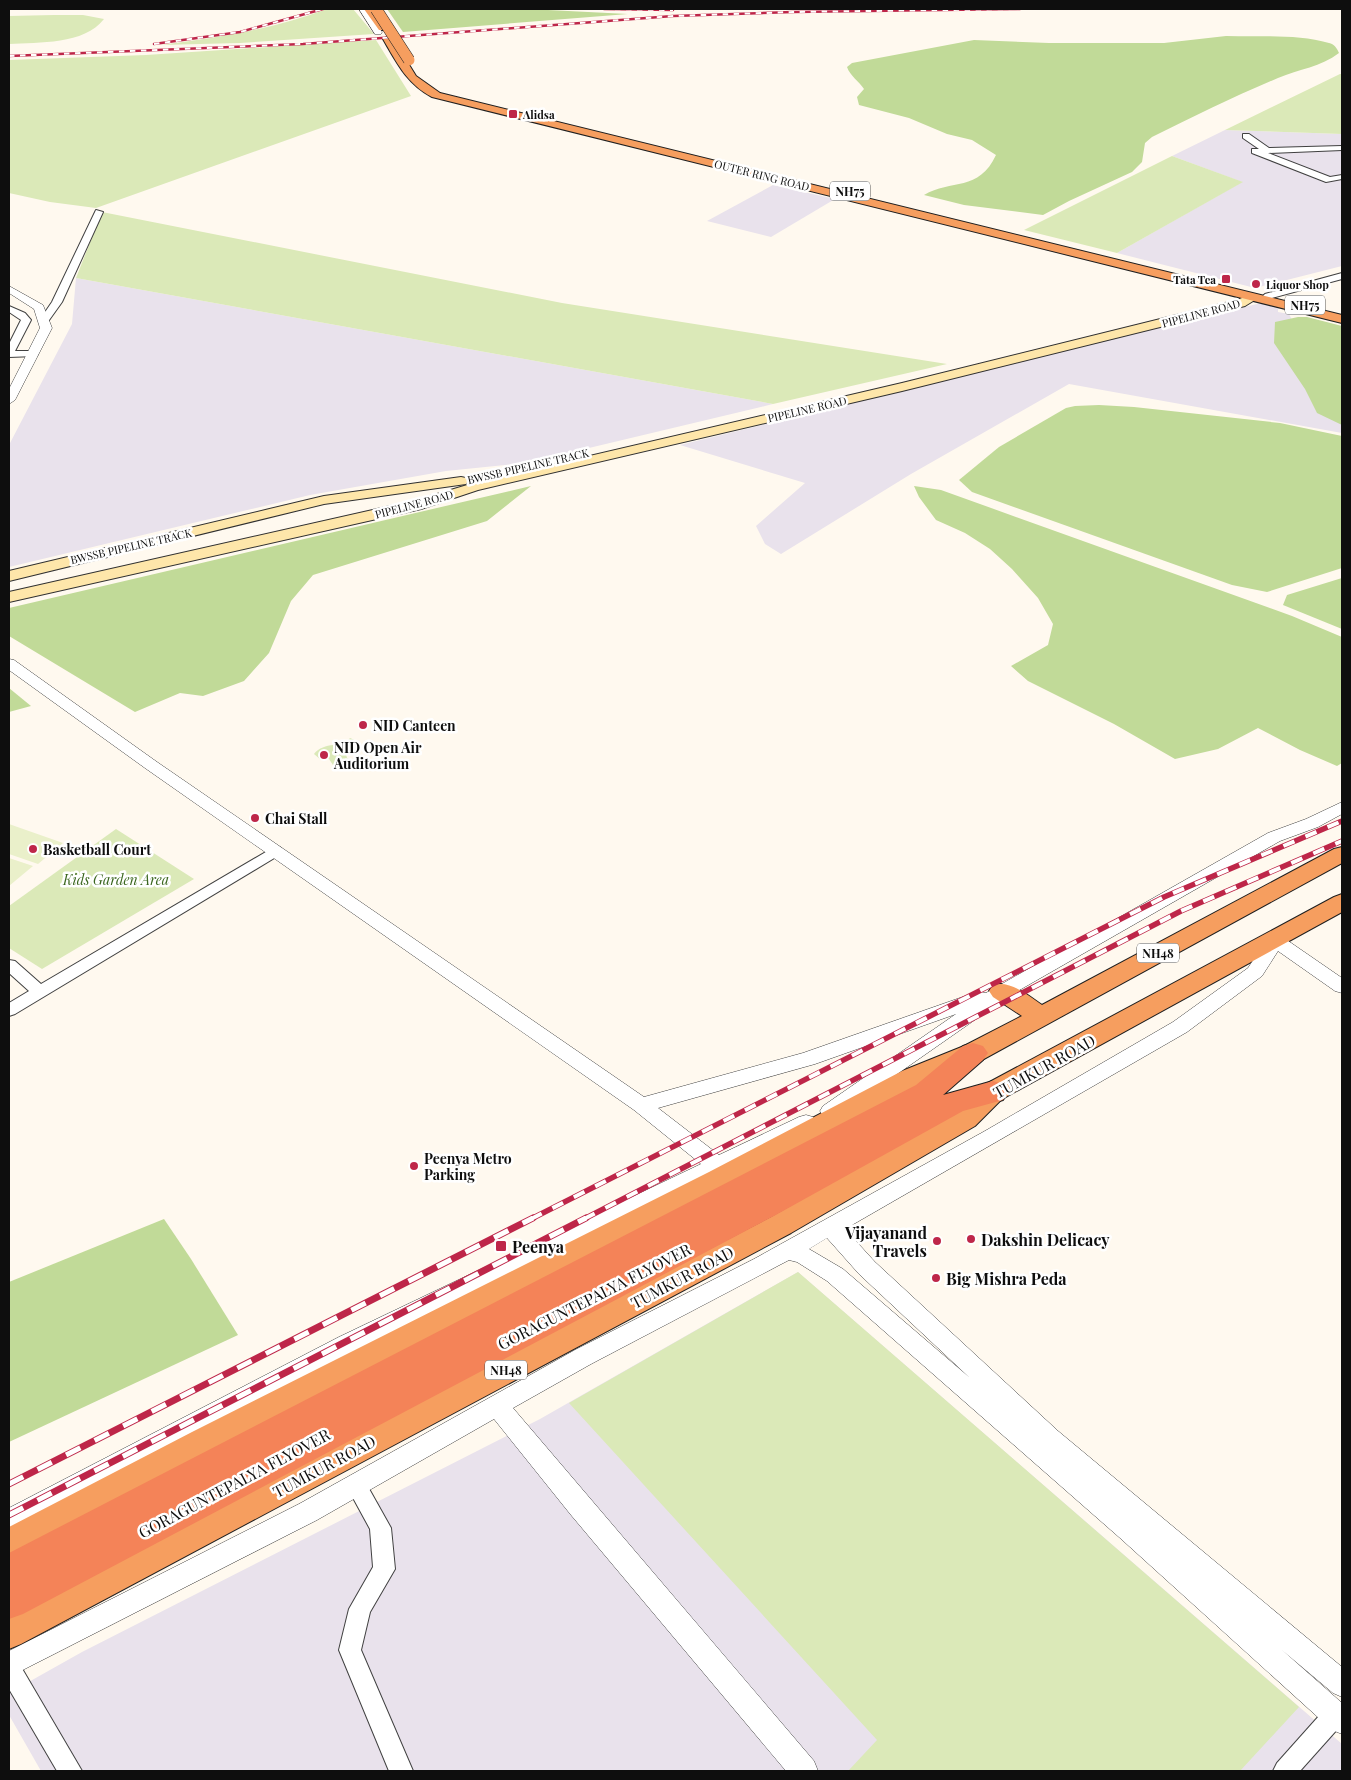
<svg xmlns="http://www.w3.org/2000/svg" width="1351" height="1780" viewBox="0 0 1351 1780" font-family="'Playfair Display',serif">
	<rect width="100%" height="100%" fill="#fff9ef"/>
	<g fill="#e9e2ec">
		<path d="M1225,130L1342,134V266L1255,288L1117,253L1242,182L1172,156Z"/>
		<path d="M773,185L835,199L771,237L707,221Z"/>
		<path d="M76,278L773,404L526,463L446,471L310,495L9,567V445L72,324Z"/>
		<path d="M1261,303L1281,308L1278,309V312L1289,314L1342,420V433L1069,384L911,474L781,554L765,544L756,526L805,483L680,445Z"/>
		<path d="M798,1272L1342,1744V1771H41L9,1715V1693L82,1652L540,1419Z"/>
	</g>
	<g fill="#dbe9b8">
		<path d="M327,9H353L374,34L240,43L161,45C217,38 274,29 327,9Z"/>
		<path d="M54,15H83L104,19C84,45 39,42 9,44V16Z"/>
		<path d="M376,40L411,96L96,208L50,202L9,193V60L146,55Z"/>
		<path d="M1340,74H1342V134L1225,130Z"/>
		<path d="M1172,156L1243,182L1117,253L1024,230Z"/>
		<path d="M102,212L562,303L947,364L773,404L76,278Z"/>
		<path d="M350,738L357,741L352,743L345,750L347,758L354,762L335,768L329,759L321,760L314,754C324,741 343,748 350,738Z"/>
		<path d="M116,829L194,879L42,969L9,948V906Z"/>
		<path d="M798,1272L1299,1707L1240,1771L849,1770L877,1740L569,1403Z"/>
	</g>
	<g fill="#c1da98">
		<path d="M387,9H528L628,14L403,32Z"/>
		<path d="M1226,36C1259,37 1297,34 1329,43C1334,44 1337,48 1339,53C1321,67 1299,69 1278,78C1235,96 1194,116 1152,137L1145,143L1142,162L1132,172L1069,201L1043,215L964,205L924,195C951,179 979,192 996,155L972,140L947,134L909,118L859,105L857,97L864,89C859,81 850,76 847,67L852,63L974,40L1049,43H1164Z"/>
		<path d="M1298,317H1307L1342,326V425L1317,413L1305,389L1274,343L1275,322Z"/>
		<path d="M1099,405L1134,407L1280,423L1342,436V568L1267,592L1232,585L972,492L959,480L999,447L1066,408L1075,406Z"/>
		<path d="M531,486L487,521L313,575L291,601L269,653L244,681L203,696L180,693L135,712L9,636V608Z"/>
		<path d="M914,486L941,490L1292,616L1342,637V763L1337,766L1300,750L1258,728L1218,749L1175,759L1114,724L1028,681L1011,666L1048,645L1053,624L1038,598L1012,569L990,549L965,533L936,520L919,497Z"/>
		<path d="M1342,578V629L1283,605L1287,595Z"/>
		<path d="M9,688L31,706L9,712Z"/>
		<path d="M164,1219L191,1259L238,1335L9,1442V1282Z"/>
	</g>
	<g fill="#eaf0ca">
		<path d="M9,824L63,843L38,864L9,854Z"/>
		<path d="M9,858L33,866L9,886Z"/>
	</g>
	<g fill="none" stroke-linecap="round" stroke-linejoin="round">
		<g stroke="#414141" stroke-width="2">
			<g id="minor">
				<path d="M1243,134H1249L1269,148L1342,146V150L1268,153L1330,177L1342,175V179L1326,182L1252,153V149H1259L1243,138Z"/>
				<path d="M96,210L103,212L62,302L47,323H41L39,321L52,302Z"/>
				<path d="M1342,273V279L1268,299L1263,296L1265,294Z"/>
				<path d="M9,306L25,313L31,320L15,351H33L38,354L36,356L9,357V344L21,320L9,312Z"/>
				<path d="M276,846L281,848L283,851L281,854L15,1014L9,1016V1003L29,991L9,973V960L15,961L41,984Z"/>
				<path d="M356,1476L363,1478L391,1528L395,1569L370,1612L361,1650L413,1771H389L339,1650L349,1609L373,1567L370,1529L346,1485L349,1478Z"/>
				<path d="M9,1657L17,1660L82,1771H57L9,1689Z"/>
				<path d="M1335,1704L1342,1707V1724L1300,1771H1273L1277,1763L1327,1707Z"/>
			</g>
		</g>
		<g stroke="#414141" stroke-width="1">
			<g id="tertiary">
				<path d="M359,9H367L382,32L381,34H375Z"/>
				<path d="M9,286L43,305L52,328L15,400L9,404V389L40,328L34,309L9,293Z"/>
				<path d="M9,659L14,660L157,762L644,1097L803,1053L974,993L981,992L986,993L1268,833L1306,819L1342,802V814L1318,827L1280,841L1009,996L837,1116L830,1118L823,1116L820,1111L823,1106L956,1014L815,1064L658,1108L719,1155L799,1117L806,1115L813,1117L816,1122L813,1127L355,1351L9,1531V1508L339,1337L701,1164L634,1110L145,768L9,670Z"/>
				<path d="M1275,934L1281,936L1342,978V993L1335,991L1278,951L1262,976L1187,1032L845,1229L875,1262L1058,1431L1342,1667V1697L1333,1693L1282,1650L1342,1703V1734L1332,1730L1120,1538L827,1281L797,1262L789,1260L591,1364L513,1408L814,1761L818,1771H786L571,1515L494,1419L317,1520L9,1677V1651L299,1504L575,1350L754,1259L985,1131L1173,1022L1248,968L1269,936ZM827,1238L859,1274L970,1378L843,1269L809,1249Z"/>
			</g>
		</g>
		<g stroke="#303030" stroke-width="2">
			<g id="secondary">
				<path d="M1252,294L1258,298L1245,306L902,391L478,490L421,509L9,602V592L417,500L474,483L902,383L1237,300Z"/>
				<path d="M461,477L466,478L468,481L466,484L324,504L9,581V571L324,496Z"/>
			</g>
		</g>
		<g stroke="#1f1f1f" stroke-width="2">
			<g id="trunk">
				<path d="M364,9H374L388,28L387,30H379Z"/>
				<path d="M388,36L392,37L416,76L440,93L1342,315V323L432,97C407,84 397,63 383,39Z"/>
				<path d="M1342,847V863L982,1060L920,1085L729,1188L214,1452L21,1555L9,1559V1527L192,1432L709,1172L902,1071L964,1046L1022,1016L993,997L989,991L993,985C1011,980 1027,995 1042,1005L1334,849Z"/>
				<path d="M1342,894V912L1002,1099L975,1126L791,1233L21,1644L9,1649V1614L771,1217L955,1112L984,1085L1334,897Z"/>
			</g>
		</g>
		<g stroke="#1f1f1f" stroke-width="2">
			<path id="motorway" d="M973,1043L983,1046L988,1053L983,1060L943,1095L993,1081L1003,1084L1008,1092L1003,1100L963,1111L774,1216L23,1614L9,1619V1553L916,1085L963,1046Z"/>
		</g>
		<use href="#minor" fill="#fff" fill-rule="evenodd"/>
		<use href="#tertiary" fill="#fff" fill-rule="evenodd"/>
		<use href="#secondary" fill="#fee6aa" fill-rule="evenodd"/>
		<use href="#trunk" fill="#f69e5f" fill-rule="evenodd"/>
		<use href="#motorway" fill="#f48358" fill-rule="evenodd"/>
		<g stroke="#be2649" stroke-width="2.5">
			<g id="rail-far2">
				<path d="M604,9L673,10"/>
				<path d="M154,44L240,32L323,9"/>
				<path d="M9,56L303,44L673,16L793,12L1020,9"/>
			</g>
		</g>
		<g stroke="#be2649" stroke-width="5.5">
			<g id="rail-far1">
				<path d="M531,1219L1164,897L1342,821"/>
				<path d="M584,1219L1181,911L1342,841"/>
			</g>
		</g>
		<g stroke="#be2649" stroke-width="7">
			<g id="rail">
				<path d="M9,1484L533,1218"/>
				<path d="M9,1515L586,1218"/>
			</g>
		</g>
		<use href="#rail-far2" stroke="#fff" stroke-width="2" stroke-dasharray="5.5" stroke-linecap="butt"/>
		<use href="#rail-far1" stroke="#fff" stroke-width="4" stroke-dasharray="12" stroke-linecap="butt"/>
		<use href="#rail" stroke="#fff" stroke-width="5" stroke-dasharray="16" stroke-linecap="butt"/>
		<g stroke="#1f1f1f" stroke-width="12" stroke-linecap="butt">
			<path id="trunk-bridge" d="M376,9L409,60"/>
		</g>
		<use href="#trunk-bridge" stroke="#f69e5f" stroke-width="11"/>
	</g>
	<g fill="#be2649" stroke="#fff" stroke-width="2">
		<rect x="508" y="109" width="10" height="10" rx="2.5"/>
		<rect x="1221" y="274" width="10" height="10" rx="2.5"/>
		<circle cx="1256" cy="284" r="5"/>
		<circle cx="363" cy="725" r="5"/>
		<circle cx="324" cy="755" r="5"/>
		<circle cx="255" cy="818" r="5"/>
		<circle cx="33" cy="849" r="5"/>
		<circle cx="414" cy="1166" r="5"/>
		<circle cx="971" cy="1239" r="5"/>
		<circle cx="937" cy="1241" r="5"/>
		<rect x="495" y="1240" width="12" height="12" rx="2.5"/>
		<circle cx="936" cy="1278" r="5"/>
	</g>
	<g text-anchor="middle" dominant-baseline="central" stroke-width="5" stroke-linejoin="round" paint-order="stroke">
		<g font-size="11" font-weight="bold" fill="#0e0e0e" stroke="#fff" text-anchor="start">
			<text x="523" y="114">Alidsa</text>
			<text x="1216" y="279" text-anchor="end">Tata Tea</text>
			<text x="1266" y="284">Liquor Shop</text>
		</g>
		<g font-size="11" fill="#0e0e0e" stroke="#fff">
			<text transform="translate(762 175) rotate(14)">OUTER RING ROAD</text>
			<text transform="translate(1201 313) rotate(-15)">PIPELINE ROAD</text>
			<text transform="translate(807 409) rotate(-13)">PIPELINE ROAD</text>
			<text transform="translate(528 466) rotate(-13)">BWSSB PIPELINE TRACK</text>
			<text transform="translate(414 504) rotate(-15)">PIPELINE ROAD</text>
			<text transform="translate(131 546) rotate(-13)">BWSSB PIPELINE TRACK</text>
		</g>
		<g fill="#fff" stroke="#565656" stroke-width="1">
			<rect x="830" y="181.5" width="40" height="19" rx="4"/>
			<rect x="1285" y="295.5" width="40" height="19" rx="4"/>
			<rect x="1137" y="943.5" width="42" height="19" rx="4"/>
			<rect x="485" y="1360.5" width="42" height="19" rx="4"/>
		</g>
		<g font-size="12" font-weight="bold" fill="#0e0e0e">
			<text x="850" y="191">NH75</text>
			<text x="1305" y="305">NH75</text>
			<text x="1158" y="953">NH48</text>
			<text x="506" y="1370">NH48</text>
		</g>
		<g font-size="14" font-weight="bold" fill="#0e0e0e" stroke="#fff" text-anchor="start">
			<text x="373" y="725">NID Canteen</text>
			<text x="334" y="747">NID Open Air<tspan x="334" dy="16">Auditorium</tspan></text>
			<text x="265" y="818">Chai Stall</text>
			<text x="43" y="849">Basketball Court</text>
			<text x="424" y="1158">Peenya Metro<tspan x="424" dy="16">Parking</tspan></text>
		</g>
		<g font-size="14" font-style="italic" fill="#3a661e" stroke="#fff">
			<text x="116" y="879">Kids Garden Area</text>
		</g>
		<g font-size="16" fill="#0e0e0e" stroke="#fff">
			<text transform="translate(1044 1066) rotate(-29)">TUMKUR ROAD</text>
			<text transform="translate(682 1277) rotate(-28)">TUMKUR ROAD</text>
			<text transform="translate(594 1296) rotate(-27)">GORAGUNTEPALYA FLYOVER</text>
			<text transform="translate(324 1466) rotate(-28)">TUMKUR ROAD</text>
			<text transform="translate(234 1483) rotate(-28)">GORAGUNTEPALYA FLYOVER</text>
		</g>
		<g font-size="16" font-weight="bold" fill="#0e0e0e" stroke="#fff" text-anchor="start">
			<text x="927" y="1232" text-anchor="end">Vijayanand<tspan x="927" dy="18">Travels</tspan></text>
			<text x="981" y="1239">Dakshin Delicacy</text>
			<text x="512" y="1246">Peenya</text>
			<text x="946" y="1278">Big Mishra Peda</text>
		</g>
	</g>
	<rect width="1351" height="1780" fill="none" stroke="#0e0e0e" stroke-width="20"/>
</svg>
